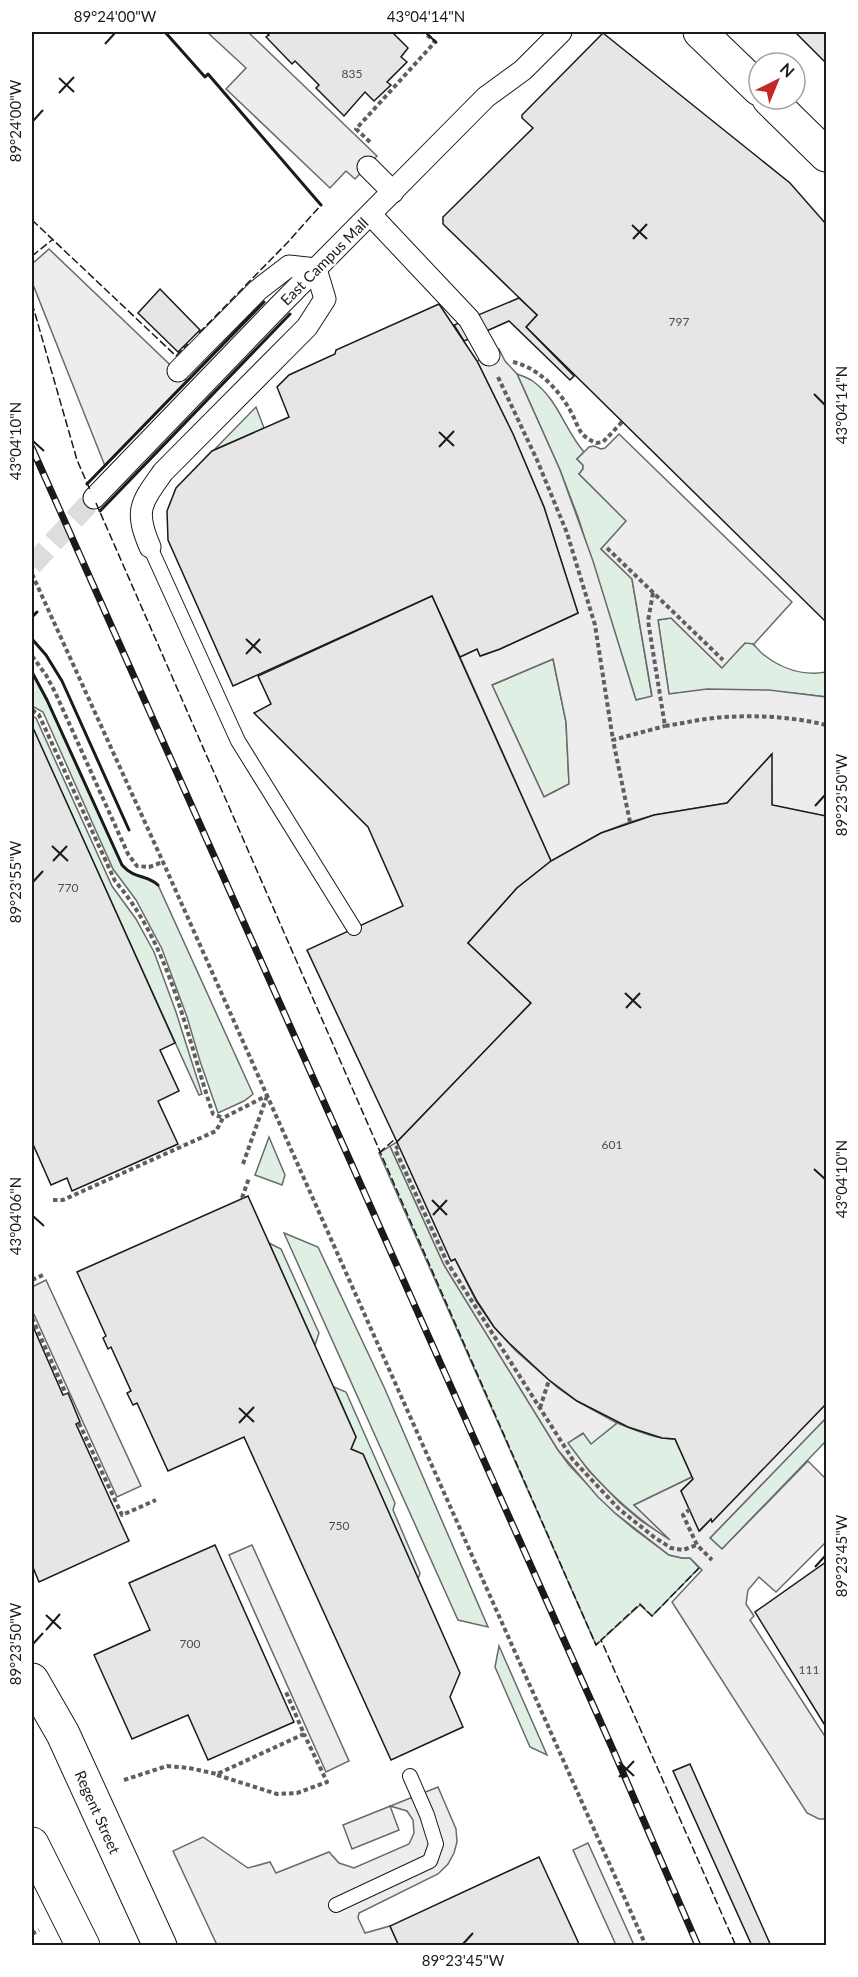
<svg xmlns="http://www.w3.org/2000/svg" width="858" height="1977" viewBox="0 0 858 1977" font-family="Lato,sans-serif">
	<rect width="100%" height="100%" fill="#fff"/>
	<g fill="#e0efe3" stroke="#6a6a6a" stroke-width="1.5">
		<path d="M517,374C522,376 529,378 534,382C558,400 565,430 584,452L577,459L583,465V469L579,474L627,521L601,549L632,579L652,697L636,700L578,517L560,470Z"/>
		<path d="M256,407L264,428L214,450Z"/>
		<path d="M671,618L721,667L745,643L750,642C756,645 758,651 764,655C782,669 804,676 826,672V697C771,690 725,687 669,694L658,620Z"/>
		<path d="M553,659L566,722L569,784L544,797L492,685Z"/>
		<path d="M32,672L47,700L122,865C135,880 147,874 158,885L253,1094L244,1101L218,1113L200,1061L187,1017L162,949L136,900L113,869L43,712L32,706Z"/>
		<path d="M32,716L36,718L112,886L136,919L154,952L176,1012L202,1094L199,1095L34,731L32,732Z"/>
		<path d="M269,1137L285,1175L282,1185L255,1175Z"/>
		<path d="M390,1146L444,1265L558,1450L569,1465L615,1513L634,1529L669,1555L682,1558H690L699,1568L652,1616L640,1605L596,1645L379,1153Z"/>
		<path d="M284,1233L318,1247L384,1387L488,1627L458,1620Z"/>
		<path d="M269,1243L281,1249L319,1333L315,1345Z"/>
		<path d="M334,1387L346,1392L395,1503L393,1510L420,1573L418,1579L363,1454L351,1449L356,1437Z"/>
		<path d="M826,1418V1441L722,1549L710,1538Z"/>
		<path d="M617,1423C635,1430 655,1439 675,1439L692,1477L634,1505L674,1543C632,1516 597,1484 567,1443L584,1433L591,1443Z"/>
		<path d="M499,1646L547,1755L530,1747L495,1667Z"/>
	</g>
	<g fill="#ededed" stroke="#6a6a6a" stroke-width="1.5" fill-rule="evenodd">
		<path d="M207,32H248L377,156L355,179L346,171L330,188L226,89L246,68Z"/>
		<path d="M49,249L187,381L105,466L32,282V264Z"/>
		<path d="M499,349L505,361L517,374L560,470L593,561L636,700L652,696L632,579L601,549L626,521L579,474L583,469V465L577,459L589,447L594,446L601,449L605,448L619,434L792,602L754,644L745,643L722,668L671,618L658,620L669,694L707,689L769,690L826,697V816L772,805L771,755L727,803L654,815L630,822L601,833L551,861L460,657L477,649L481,656L500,649L578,613L544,507L513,434L477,361ZM553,659L566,722L569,784L544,797L492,685Z"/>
		<path d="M397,1142L452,1261L455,1259L476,1301L494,1327L516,1351L558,1388L577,1401L617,1423L591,1444L583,1433L568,1443L589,1471L620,1503L640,1520L670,1540L634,1505L692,1477L693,1479L681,1491L700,1531L711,1519L712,1521L826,1404V1418L710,1538L722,1549L808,1461L826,1479V1542L776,1592L759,1577L748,1590L746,1604L754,1616L750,1620L826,1738V1819H819L807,1813L672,1602L702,1570L690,1558H682L669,1555L615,1513L598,1497L558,1450L444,1265L390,1146Z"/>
		<path d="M46,1280L141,1486L117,1497L32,1310V1287Z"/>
		<path d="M252,1545L349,1761L326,1772L229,1555Z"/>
		<path d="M438,1787L456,1829L457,1842L454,1853L448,1864L438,1874L359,1913L358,1918L365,1933L390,1926L399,1946L217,1945L173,1851L203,1837L248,1868L270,1862L276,1873L329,1852L339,1863L354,1868L409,1844L414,1833L413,1820L407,1811L390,1806L399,1830L352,1849L343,1825Z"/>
		<path d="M588,1843L634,1945H616L573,1850Z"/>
	</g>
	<g fill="#e6e6e6" stroke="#1a1a1a" stroke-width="1.5">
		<path d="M265,32H392L408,48L401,57L407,62L387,82L391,85L374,101L365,92L344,116L316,88L319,85L295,61L292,64L266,37L269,35Z"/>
		<path d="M795,32H826V63Z"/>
		<path d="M603,33L790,183L826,224V622L526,327L537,315L443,224V217L533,128L522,118V115Z"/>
		<path d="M160,289L200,330L178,352L138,313Z"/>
		<path d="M519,298L537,315L526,327L574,376L570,380L509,321L464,341L454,325Z"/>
		<path d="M439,304L477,361L513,434L544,507L578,613L500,649L480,656L477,649L460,657L432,596L233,686L168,540L167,511L176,488L212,451L289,417L277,387L289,375L335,354L336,350Z"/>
		<path d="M432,596L551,861L517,888L468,943L531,1003L397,1142L307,950L403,906L368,827L254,713L271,704L258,676Z"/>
		<path d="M34,730L175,1043L160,1050L179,1091L158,1101L178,1144L72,1191L67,1178L51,1185L32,1142V732Z"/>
		<path d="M772,754V805L826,816V1404L712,1522L711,1519L699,1531L681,1491L693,1479L675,1439L662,1438L628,1427L577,1401L549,1380L509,1343L494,1327L477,1301L455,1259L451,1261L397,1142L531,1003L468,943L517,888L551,861L601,833L654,815L727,803Z"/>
		<path d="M248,1196L356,1437L351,1449L363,1454L460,1673L450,1697L463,1727L391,1760L244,1437L168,1471L137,1403L133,1405L127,1393L131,1391L111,1347L108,1349L103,1338L106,1336L77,1272Z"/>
		<path d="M32,1324L63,1395L68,1393L80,1422L76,1424L129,1541L39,1582L32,1565Z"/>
		<path d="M215,1545L294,1722L208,1760L188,1715L132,1739L94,1655L150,1630L129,1583Z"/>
		<path d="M826,1562V1727L755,1612Z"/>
		<path d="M690,1764L771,1946H752L673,1771Z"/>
		<path d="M539,1857L580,1946H399L390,1926Z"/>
	</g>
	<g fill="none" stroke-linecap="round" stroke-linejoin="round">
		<path stroke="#ddd" stroke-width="21" stroke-dasharray="21 10" stroke-linecap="butt" d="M32,565L94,498"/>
		<g stroke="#1a1a1a" stroke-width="16">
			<g id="service">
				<path d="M150,547L238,741L354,928"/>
				<path d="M336,1905L430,1861L436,1844L427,1815L410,1776"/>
			</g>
		</g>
		<g stroke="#1a1a1a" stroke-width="23">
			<g id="pedestrian">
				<path d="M368,167L393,192"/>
				<path d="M371,215L469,319L489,355"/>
				<path d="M178,371L258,290L289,266L316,269"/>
				<path d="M94,498L279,306L486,97L523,70L561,32"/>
				<path d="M150,547C134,510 141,503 163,472L307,327L325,299L316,269"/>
			</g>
		</g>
		<g stroke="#1a1a1a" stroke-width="35">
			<g id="tertiary">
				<path d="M700,32L759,89"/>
				<path d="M769,99L826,155"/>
			</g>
		</g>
		<g stroke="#1a1a1a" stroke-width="35">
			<g id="primary">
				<path d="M32,1680L63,1734L160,1946"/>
				<path d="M32,1844L83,1946"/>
			</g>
		</g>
		<g stroke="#5f5f5f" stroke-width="4" stroke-dasharray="4.5 3" stroke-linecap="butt">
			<path d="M370,142L356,129L435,42L424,32"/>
			<path d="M513,362C539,368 559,390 571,412C580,429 578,435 596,443L603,442L622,422"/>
			<path d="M498,377L537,460L567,533L595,625L613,740"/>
			<path d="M607,548L723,660"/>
			<path d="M32,574L163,862L646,1946"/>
			<path d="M653,593L648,621L665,726C685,723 705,718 725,717C758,715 794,717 826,725"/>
			<path d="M32,656L46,675L55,692L128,854L137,866L149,867L163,862"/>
			<path d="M32,710L39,715L115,881C171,946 186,1035 213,1114L223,1118"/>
			<path d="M630,822L613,740L665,726"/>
			<path d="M399,1146L395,1149L447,1262L573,1460L619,1509L654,1537L671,1548L683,1550L697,1545"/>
			<path d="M243,1164L267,1096"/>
			<path d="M242,1198L249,1178"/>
			<path d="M53,1200H63L216,1131L223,1118L268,1095"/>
			<path d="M32,1280L43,1275"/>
			<path d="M32,1318L66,1394"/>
			<path d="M540,1408L549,1380"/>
			<path d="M79,1423L122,1515L156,1500"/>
			<path d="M690,1509L683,1515L697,1545L712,1560"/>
			<path d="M217,1775L277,1794L297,1793L327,1782L304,1734"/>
			<path d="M124,1780L167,1766L189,1768L217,1774L304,1734L286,1692"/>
			<path d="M32,1934L39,1930"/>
		</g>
		<use href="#service" stroke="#fff" stroke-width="14"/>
		<use href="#pedestrian" stroke="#fff" stroke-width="21"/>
		<use href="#tertiary" stroke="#fff" stroke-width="33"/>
		<use href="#primary" stroke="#fff" stroke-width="33"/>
		<g stroke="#1a1a1a" stroke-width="7">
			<path id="rail" d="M32,448L614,1752L698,1946"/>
		</g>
		<use href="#rail" stroke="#fff" stroke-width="4.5" stroke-dasharray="14" stroke-linecap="butt"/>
		<g stroke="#1a1a1a" stroke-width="1.5" stroke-dasharray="8 3" stroke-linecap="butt">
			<path d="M32,220L176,356L188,344"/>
			<path d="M32,256L52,240"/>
			<path d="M32,303L77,460L91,492"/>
			<path d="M199,333L288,242L321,205"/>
			<path d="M96,503L596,1645L601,1640"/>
			<path d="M379,1153L395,1139"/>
			<path d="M699,1568L652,1616L640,1604L601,1640L736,1946"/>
		</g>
		<g stroke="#1a1a1a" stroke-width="3">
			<path d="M165,32L205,77L208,74L321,205"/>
			<path d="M87,484L264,302"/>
			<path d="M100,511L290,314"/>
			<path d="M32,617L37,612"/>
			<path d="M32,639L46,655L62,681L129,830"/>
			<path d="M32,672L47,700L122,865C135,880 147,874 158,885"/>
		</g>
	</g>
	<path fill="none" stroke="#1a1a1a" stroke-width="2" d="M426,33L437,43M105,44L115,33M59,78L74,92M59,93L74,77M33,121L43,110M632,225L647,239M633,239L647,224M814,394L825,405M439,432L454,446M33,441L44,451M439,447L454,431M246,639L261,653M246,654L260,639M815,806L825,795M52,846L68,861M53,861L67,846M33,882L43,871M625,993L641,1008M626,1008L640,993M814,1169L825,1179M432,1200L447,1215M433,1215L447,1200M33,1216L44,1226M239,1408L254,1422M239,1423L254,1407M815,1567L825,1556M46,1615L61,1629M46,1630L60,1614M33,1644L43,1633M619,1762L634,1776M619,1777L634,1761M463,1944L473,1933"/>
	<g text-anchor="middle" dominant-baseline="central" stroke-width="4.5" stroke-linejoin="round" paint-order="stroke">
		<g font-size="12" fill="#4d4d4d">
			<text x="352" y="73">835</text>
			<text x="679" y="321">797</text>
			<text x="68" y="887">770</text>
			<text x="612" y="1144">601</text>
			<text x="339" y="1525">750</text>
			<text x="190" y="1643">700</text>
			<text x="809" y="1669">111</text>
		</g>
		<g font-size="15" fill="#1a1a1a" stroke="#fff">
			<text transform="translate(324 261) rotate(-45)">East Campus Mall</text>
			<text transform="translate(98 1812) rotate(66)">Regent Street</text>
		</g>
	</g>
	<rect width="858" height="1977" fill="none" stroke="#ffffff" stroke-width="66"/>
	<g transform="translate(777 81) rotate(43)"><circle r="28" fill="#ffffff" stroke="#a3a3a3" stroke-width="1.5"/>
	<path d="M0-4.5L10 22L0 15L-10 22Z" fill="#c62828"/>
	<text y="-9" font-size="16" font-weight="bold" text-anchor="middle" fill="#1a1a1a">N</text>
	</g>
	<rect x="33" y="33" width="792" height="1911" fill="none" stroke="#1a1a1a" stroke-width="2"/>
	<g font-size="15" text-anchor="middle" fill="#1a1a1a">
		<text x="115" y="22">89°24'00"W</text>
		<text x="426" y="22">43°04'14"N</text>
		<text transform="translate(16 121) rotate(-90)" y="5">89°24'00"W</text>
		<text transform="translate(842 405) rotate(-90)" y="5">43°04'14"N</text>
		<text transform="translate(16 441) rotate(-90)" y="5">43°04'10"N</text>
		<text transform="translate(842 795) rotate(-90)" y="5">89°23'50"W</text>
		<text transform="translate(16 882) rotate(-90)" y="5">89°23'55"W</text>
		<text transform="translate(842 1179) rotate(-90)" y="5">43°04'10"N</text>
		<text transform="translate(16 1216) rotate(-90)" y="5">43°04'06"N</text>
		<text transform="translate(842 1556) rotate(-90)" y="5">89°23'45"W</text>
		<text transform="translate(16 1644) rotate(-90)" y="5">89°23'50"W</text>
		<text x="463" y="1966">89°23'45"W</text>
	</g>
</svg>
